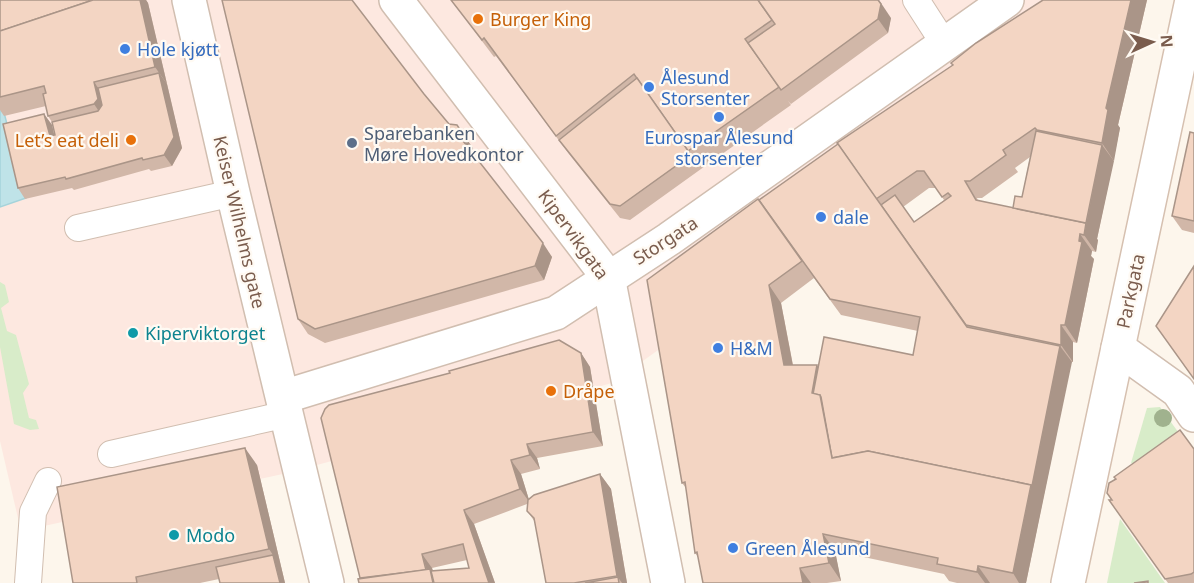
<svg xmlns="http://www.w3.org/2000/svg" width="1194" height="583" viewBox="0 0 1194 583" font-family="'Noto Sans',sans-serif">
	<rect width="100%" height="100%" fill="#fdf6ec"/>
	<path fill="#fde8e0" d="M0,0H1148L612,383L292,472L21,531L0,441Z"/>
	<g fill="#d8ecc9">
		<path d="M0,282L5,285L9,302L1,308L7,331L16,335L29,384L23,393L29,418L36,420L39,429L30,430L14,424L0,347Z"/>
		<path d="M1160,407L1189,447L1151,475L1131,463L1147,408Z"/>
		<path d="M1120,519L1165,583H1107Z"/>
	</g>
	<path fill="#bfe3e8" stroke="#a5d3da" stroke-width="1.5" d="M0,97L26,198L0,207Z"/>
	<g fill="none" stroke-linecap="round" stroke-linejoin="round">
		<g stroke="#d1beb0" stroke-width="28">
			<g id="lane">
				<path d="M916,0L945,45"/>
				<path d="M78,228L233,193"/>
				<path d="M111,454L287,414"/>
				<path d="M28,583L33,512L48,481"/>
			</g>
		</g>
		<g stroke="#d1beb0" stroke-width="36">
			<g id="street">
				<path d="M189,0L233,193L327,583"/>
				<path d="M396,0L608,277L668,583"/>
				<path d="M1118,348L1178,391L1194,415"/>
				<path d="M283,397L556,313L669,239L1007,0"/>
			</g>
		</g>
		<g stroke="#d6c0b0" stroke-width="36">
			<path id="secondary" d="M1068,583L1192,0"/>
		</g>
		<use href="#lane" stroke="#fff" stroke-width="26"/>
		<use href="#street" stroke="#fff" stroke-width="33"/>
		<use href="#secondary" stroke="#fff" stroke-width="33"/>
	</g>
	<circle fill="#a0b28e" cx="1163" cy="418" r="9"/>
	<g fill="#d1b7a8" fill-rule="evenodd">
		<path d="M0,0H146L148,3L182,148L172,166L151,171L149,169L74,190L72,188L25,199L18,188L44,114L52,125L54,135H55L52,122L48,116L46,106L4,116L0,110Z"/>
		<path d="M451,0L891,18L888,33L791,104L788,101L791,105L701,169L630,220L620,218L569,154L496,56L494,57Z"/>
		<path d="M1043,0H1147L1118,125L1120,128L1097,239L1098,240L1096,252L1092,251L1091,256L1094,259L1077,343L1073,342V362H1071L1026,583H957L949,581L944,574L835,551L841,581L827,583H703L698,557L695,553L686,488L682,483L759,200L953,65ZM1030,157L1022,197L1013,208L978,201L977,198H982L1018,172L1015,168ZM929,188H936L944,200L914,222L903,207ZM814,278L841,315L918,331L913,355L818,367L793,365L781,303Z"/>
		<path d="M449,124L473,148V154L552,257L544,280L325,343L308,334L298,319Z"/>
		<path d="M1194,133V233L1182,230L1172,216Z"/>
		<path d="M581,353L590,367L603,446L537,458L540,469L521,474L529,500L600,474L611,489L627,583H546L535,522L527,511V504L474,524L495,583H359L360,578ZM467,560L469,568L433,571L432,568Z"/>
		<path d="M1194,449V583H1168L1109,500H1112L1115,479L1114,477Z"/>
		<path d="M257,465L285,583H220L219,579L200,583H73Z"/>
	</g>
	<g fill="#aa9588">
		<path d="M140,0H146L148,3L167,84L155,67Z"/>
		<path d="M879,0L891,18L888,33L878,19Z"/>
		<path d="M1131,0H1147L1118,125L1120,128L1114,161L1102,143L1106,108Z"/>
		<path d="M159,73L167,84L182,148L172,166L164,155Z"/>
		<path d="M94,82L106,99V122L94,104Z"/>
		<path d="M44,114L52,125L57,147L50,136Z"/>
		<path d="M463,134L473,148V156L463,141Z"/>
		<path d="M1102,145L1114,161L1097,239L1098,240L1096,252L1084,235Z"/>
		<path d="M1080,234L1092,251L1091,256L1094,259L1077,343L1065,325Z"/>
		<path d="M543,243L552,257L544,280L535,266Z"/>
		<path d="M769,285L781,303L796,382L784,365Z"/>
		<path d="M1061,325L1073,342V362L1061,345Z"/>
		<path d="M1060,346L1072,362L1026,583H1019L1013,573Z"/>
		<path d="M581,353L590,367L603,446L593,432Z"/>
		<path d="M817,365L829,382L825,403L812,393Z"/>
		<path d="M527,444L537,458L540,469L530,455Z"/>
		<path d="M245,448L257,465L285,583H280L273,555L269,549Z"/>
		<path d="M511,460L521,474L530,503L520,489Z"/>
		<path d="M600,474L611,489L627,583H622L617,576Z"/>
		<path d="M464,510L474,524L495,583H489Z"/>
		<path d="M823,534L835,551L841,581L829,563Z"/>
		<path d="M422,554L432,568L434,575L427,571Z"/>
		<path d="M978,566L990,583H985L977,572Z"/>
		<path d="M800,568L811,583H803Z"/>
	</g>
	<g fill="#f3d5c3" stroke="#aa9588" stroke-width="1.5">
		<path d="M0,0H93L0,31Z"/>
		<path d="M93,0H140L155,67L94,82L98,99L94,104L48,116L43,94L46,93L44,86L0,97V31Z"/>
		<path d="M222,0H352L424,94L449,124L457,125L463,134V141L543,243L535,266L315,329L298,319Z"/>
		<path d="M451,0H758L772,20L745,39L779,87L688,151L634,74L556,136L484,38L482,40Z"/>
		<path d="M758,0H878L881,4L878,19L781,90L748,43L775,24Z"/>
		<path d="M1043,0H1131L1106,108L1108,110L1102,143L1037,130L1035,128L1003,150L1006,155L970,181H965L976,200L1086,223L1084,235L1080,234L1079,241L1082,242L1065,325H1061V345L966,325L881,205L895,195L914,222L951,196L948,193L942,197L924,171H917L876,199L837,143L953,65L951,63L976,43Z"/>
		<path d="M159,73L174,137L164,155L143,160L142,158L66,179L65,177L18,188L3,124L44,114L50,136L55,135L52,122L98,111L102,105L98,88Z"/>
		<path d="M637,78L691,155L620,206L610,204L559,140Z"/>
		<path d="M1036,131L1102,145L1086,223L1013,208L1015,196L1022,197Z"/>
		<path d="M1190,132L1194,133V221L1172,216Z"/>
		<path d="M838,144L967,327L1060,346L1032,486L1031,485L868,451L832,458L821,397L820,395L813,394L824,337L913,355L920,317L830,299L759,200Z"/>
		<path d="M758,199L802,261L769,285L784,365H817L812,393L820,395L832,458L868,451L1031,485L1013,573L978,566L977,572L937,564L938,558L823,534L829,563L800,568L803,583H703L697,552L695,553L685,482L682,483L647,280Z"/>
		<path d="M1194,266V379L1156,326Z"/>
		<path d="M559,340L581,353L593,432L527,444L530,455L511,460L520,489L464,510L489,583H434L431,571L469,568L463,544L422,554L426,570L360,578L321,418L325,409L329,405L450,373L449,371Z"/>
		<path d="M1180,430L1194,449V572L1191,574L1165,579L1109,500H1112L1107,493L1109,483L1116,479L1114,477Z"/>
		<path d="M245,448L269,549L136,577L137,583H73L57,487Z"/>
		<path d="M600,474L617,576L574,583H546L534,518L527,511L528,500L534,495Z"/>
		<path d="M273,555L280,583H220L216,567Z"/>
		<path d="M430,569L433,583H359L358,579Z"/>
		<path d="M618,577L619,583H585Z"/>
		<path d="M1148,581V583H1134Z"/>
	</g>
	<g fill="#e8710a" stroke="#fffaf3" stroke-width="2">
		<circle cx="478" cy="19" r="6"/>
		<circle cx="131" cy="140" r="6"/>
		<circle cx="551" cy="391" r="6"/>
	</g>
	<g fill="#3f7fe0" stroke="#fffaf3" stroke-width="2">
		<circle cx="125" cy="49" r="6"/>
		<circle cx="649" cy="87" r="6"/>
		<circle cx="719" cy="117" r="6"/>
		<circle cx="821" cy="217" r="6"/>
		<circle cx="718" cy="348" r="6"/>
		<circle cx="733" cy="548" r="6"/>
	</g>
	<circle fill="#5c6f8a" stroke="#fffaf3" stroke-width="2" cx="352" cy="143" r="6"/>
	<g fill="#0f9aa8" stroke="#fffaf3" stroke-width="2">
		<circle cx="133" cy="333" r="6"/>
		<circle cx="174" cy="535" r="6"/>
	</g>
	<g text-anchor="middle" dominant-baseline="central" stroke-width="4.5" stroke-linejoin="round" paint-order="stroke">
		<g font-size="18" fill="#c56008" stroke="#fffaf3" text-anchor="start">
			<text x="490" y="19">Burger King</text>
			<text x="119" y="140" text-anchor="end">Let’s eat deli</text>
			<text x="563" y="391">Dråpe</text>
		</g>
		<g font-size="18" fill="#366cbe" stroke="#fffaf3" text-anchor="start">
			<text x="137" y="49">Hole kjøtt</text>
			<text x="661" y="77">Ålesund<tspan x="661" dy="21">Storsenter</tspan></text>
			<text x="719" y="137" text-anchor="middle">Eurospar Ålesund<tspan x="719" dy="21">storsenter</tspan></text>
			<text x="833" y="217">dale</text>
			<text x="730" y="348">H&amp;M</text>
			<text x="745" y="548">Green Ålesund</text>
		</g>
		<g font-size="18" fill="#4e5e75" stroke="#fffaf3" text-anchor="start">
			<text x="364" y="133">Sparebanken<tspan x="364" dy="21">Møre Hovedkontor</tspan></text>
		</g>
		<g font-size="18" fill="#7a5c4d" stroke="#fffaf3">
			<text transform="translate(240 222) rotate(77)">Keiser Wilhelms gate</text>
			<text transform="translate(574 234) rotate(54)">Kipervikgata</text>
			<text transform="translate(665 240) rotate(-33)">Storgata</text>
			<text transform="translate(1130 291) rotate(-78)">Parkgata</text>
		</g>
		<g font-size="18" fill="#0d838f" stroke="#fffaf3" text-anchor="start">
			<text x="145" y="333">Kiperviktorget</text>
			<text x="186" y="535">Modo</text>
		</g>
	</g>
	<g transform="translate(1152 42) rotate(86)" stroke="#fffaf3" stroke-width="4.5" paint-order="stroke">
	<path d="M0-4.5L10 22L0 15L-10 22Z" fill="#7a5c4d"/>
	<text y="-9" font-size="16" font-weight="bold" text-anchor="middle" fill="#7a5c4d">N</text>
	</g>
</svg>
